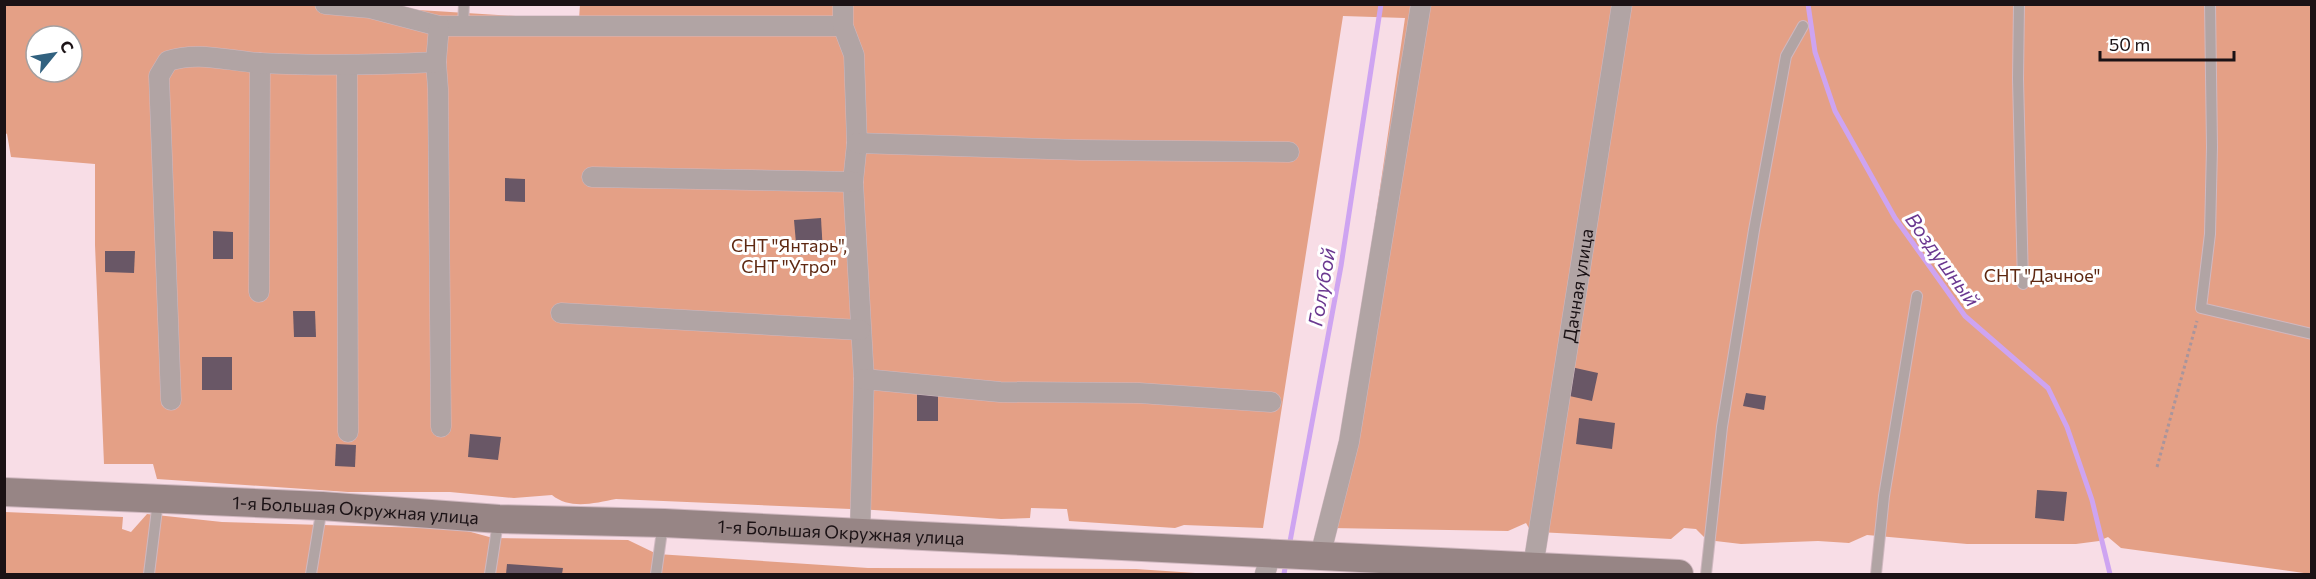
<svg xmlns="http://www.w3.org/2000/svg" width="2316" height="579" viewBox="0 0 2316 579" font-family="Commissioner,sans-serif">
	<rect width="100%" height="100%" fill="#f8dde6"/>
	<g fill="#e4a086" fill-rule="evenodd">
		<path d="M386,4L387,8L579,20L580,4L2311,5V574L2121,548L2108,537L2099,541L2076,544H1967L1867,535L1849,543L1818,541L1741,544L1707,540L1696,529L1684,528L1671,539L1538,532L1530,530L1526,523L1508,531L1330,528L1405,18L1343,16L1263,528L1184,525L1175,528L1069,521L1067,509L1031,508L1030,518L1001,519L874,510L616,499C595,503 570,510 552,495L514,498L450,492H348L157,479L153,464H104L95,245V164L11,157L7,134L5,133V5ZM36,36H72V72H36Z"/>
		<path d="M5,512L123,517L122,529L131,532L147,514L222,522L460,529L493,538L628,540L657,554L868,568L1136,569L1210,574H5Z"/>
	</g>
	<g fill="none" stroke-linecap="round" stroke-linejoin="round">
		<g stroke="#cea4f1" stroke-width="5">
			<path d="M1808,4L1815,52L1835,111L1895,218L1965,316L2048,388L2067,427L2092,500L2110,574"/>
			<path d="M1289,547L1341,266L1381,4"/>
			<path d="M1284,574L1286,562"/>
		</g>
	</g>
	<g fill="#695766">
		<path d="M505,178L525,179V202L505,201Z"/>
		<path d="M821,218L823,253L797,255L794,220Z"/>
		<path d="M213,231L233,232V259H213Z"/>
		<path d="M105,251H135L134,273L105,272Z"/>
		<path d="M293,311H315L316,337H294Z"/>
		<rect x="202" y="357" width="30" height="33"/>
		<path d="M1571,367L1598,373L1592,401L1565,395Z"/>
		<rect x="917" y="390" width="21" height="31"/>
		<path d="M1746,393L1766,396L1764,410L1743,406Z"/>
		<path d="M1579,418L1615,423L1612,449L1576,444Z"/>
		<path d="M470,434L501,437L498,460L468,457Z"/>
		<path d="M336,444L356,445L355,467L335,466Z"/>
		<path d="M2037,490L2067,492L2064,521L2035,518Z"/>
		<path d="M507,564L563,568L562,574H506Z"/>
	</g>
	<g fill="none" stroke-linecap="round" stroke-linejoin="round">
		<g stroke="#d0b8c0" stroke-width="12">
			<g id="lane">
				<path d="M2019,4L2018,79L2023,284"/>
				<path d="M2210,4L2212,147L2210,234L2201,308L2312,334"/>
				<path d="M463,26L464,4"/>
				<path d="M149,574L158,501"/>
				<path d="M311,574L322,507"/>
				<path d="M490,574L498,522"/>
				<path d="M656,574L663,524"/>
				<path d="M1706,574L1722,427L1754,230L1786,56L1803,26"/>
				<path d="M1876,574L1884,496L1917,296"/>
			</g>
		</g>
		<g stroke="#d0b8c0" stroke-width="21">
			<g id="street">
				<path d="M325,4L370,8L439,26H843"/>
				<path d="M843,4V26L854,55L857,143L853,182L864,379L860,533"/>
				<path d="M436,62L438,89L441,427"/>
				<path d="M347,65L348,432"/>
				<path d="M857,143L1080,150L1289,152"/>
				<path d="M592,177L853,182"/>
				<path d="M259,292L260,63"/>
				<path d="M561,313L860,330"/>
				<path d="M864,379L1000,392L1139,393L1271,402"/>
				<path d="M171,400L159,76L168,61C197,51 229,61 260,63C319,66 378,65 436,62L439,26"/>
				<path d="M1320,556L1349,442L1421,4"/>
				<path id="s1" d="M1533,567L1622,4"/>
				<path d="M1265,574L1271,553"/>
			</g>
		</g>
		<g stroke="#d0b8c0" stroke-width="30">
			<g id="secondary">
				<path id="s2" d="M4,492L322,506L499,519L664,523L1679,574"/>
			</g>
		</g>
		<path stroke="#a9959c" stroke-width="3" stroke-dasharray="3 3" stroke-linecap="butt" d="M2157,467L2197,321"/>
		<use href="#lane" stroke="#b1a4a4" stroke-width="10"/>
		<use href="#street" stroke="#b1a4a4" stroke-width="20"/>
		<use href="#secondary" stroke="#978585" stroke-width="28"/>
	</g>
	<g text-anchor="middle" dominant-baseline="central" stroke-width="6" stroke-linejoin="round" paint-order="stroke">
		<g font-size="18" fill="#5e2811" stroke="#fff">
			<text x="789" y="245">СНТ "Янтарь",<tspan x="789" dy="21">СНТ "Утро"</tspan></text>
			<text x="2042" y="275">СНТ "Дачное"</text>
		</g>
		<g font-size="18" fill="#1b1215" stroke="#fff">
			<text stroke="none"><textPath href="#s1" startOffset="285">Дачная улица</textPath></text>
			<text stroke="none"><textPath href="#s2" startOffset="352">1-я Большая Окружная улица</textPath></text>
			<text stroke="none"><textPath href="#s2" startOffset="838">1-я Большая Окружная улица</textPath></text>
		</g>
		<g font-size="20" font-style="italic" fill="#6b3890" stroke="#fff">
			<text transform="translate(1943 259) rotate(54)">Воздушный</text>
			<text transform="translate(1321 287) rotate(-80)">Голубой</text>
		</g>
	</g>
	<rect width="2316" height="579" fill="none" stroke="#1b1215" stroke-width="12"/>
	<g transform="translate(54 54) rotate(60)"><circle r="28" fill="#ffffff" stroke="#a4a0a1" stroke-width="1.5"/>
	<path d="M0-4.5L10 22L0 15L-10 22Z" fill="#31617f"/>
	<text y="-9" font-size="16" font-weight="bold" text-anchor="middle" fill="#1b1215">С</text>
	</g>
	<path d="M2100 51v9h134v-9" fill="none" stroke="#1b1215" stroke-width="3"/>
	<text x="2109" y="51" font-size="18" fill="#1b1215" stroke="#ffffff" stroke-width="4.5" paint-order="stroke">50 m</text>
</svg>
